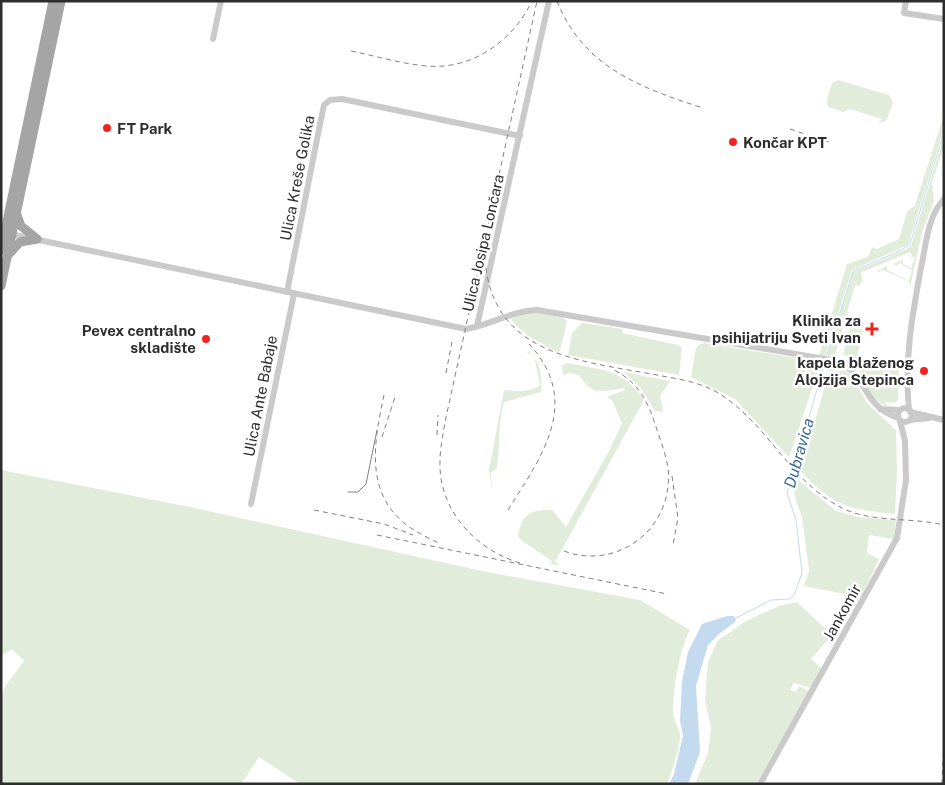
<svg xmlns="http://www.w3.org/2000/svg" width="945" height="785" viewBox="0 0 945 785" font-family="'Public Sans',sans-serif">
	<rect width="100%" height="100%" fill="#fff"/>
	<g fill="#e2ecda">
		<path d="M838,80L889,95L893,103L886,121L878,123L882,119L850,109L843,112L828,107L827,100L832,83Z"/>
		<path d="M944,115V129L908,245L852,270L826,353L825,356H819L847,264L868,257L872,247L877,249L899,239L907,212L915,205Z"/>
		<path d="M944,136V146L932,183L934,201L922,232L910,288V282L881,269L880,272L876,271L887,266V270L909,281L912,270L899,263L897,266L893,264L903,260V264L911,268L915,257L910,258L912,256L910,252L862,272L861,275L863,280L859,286L855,285L834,358L896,369L899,368L898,400L894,403L884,402L889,407C873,403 860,380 858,365L828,356V353L853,272L903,251L911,246Z"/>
		<path d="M535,312L564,318L567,322L560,351L557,352L528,336L511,320L516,315Z"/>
		<path d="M582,323L623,329L622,333L678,345L682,348L679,375L568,355L572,333Z"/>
		<path d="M850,327L863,330L857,358L843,355Z"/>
		<path d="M705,343L821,362L790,455L788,456L735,399L691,377L696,348L700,344Z"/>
		<path d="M528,351C540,359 543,379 541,392L504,402C498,424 500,445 497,468L491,473L492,490L489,470L504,390C515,391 531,393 540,385L534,355L527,353Z"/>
		<path d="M568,363C603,371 620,367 644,400L555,562L560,565L550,564L552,561L521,540L518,536C522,514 530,509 552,510L566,527L608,453L622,423L612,400L607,397L625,390L624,388C602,392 592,396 579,375L569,373L563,375L562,365Z"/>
		<path d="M831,364C860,372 854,389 872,408C880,416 887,421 896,430L897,471L895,514C848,509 834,507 801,471Z"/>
		<path d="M623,372L670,381L660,396L663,412L655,411L640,387Z"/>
		<path d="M1,470L190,507L482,571L640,600L690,630C679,650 673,690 673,713C674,721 679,728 680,735C681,746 671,773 667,784H300L259,757L241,784H1V697L6,685L24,661L12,649L1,656Z"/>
		<path d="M798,480L836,511L857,517L896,520L894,539L869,535L867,553L879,559L861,597L804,586L809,571L802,517L796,501L794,490Z"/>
		<path d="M797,602L832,635L811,659L822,669L811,688L794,683L790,690L796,692L799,686L809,691L756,784H695L708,753L711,728L705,700L708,662L718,640L748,620L779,606Z"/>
	</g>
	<path fill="#c4daee" d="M727,616H734L736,621L719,634L708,645L705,655L696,686L700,752L688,784H669L674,774L683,736L680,721L682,682L688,652L702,624Z"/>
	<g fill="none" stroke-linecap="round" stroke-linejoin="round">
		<g stroke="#c4daee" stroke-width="1">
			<path d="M826,358L853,271L900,251L910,244L944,132"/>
			<path d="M734,619L771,600L790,599L795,593L802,573L796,520L787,493L825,362"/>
		</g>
		<g stroke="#cacaca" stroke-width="6">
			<path d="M906,1L904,13L944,19"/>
			<path d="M213,39L221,1"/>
			<path d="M10,234L466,329C491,325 511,311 537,310L831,360C870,370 857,403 898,418"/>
			<path d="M287,292L320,124L324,105L330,100L342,99L520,136"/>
			<path d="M477,326L549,1"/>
			<circle cx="905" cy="415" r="7"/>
			<path d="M880,409L900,410"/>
			<path d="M909,410C904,361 912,316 921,268C926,246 927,217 944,199"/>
			<path d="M910,412L944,420"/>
			<path d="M910,420L929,418"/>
			<path d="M251,504L294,294"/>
			<path d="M760,784L897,538L906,480L905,441L900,421"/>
		</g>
		<g stroke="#a5a5a5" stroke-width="9">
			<path d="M17,215L21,226L37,239"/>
			<path d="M1,250L53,1"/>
			<path d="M9,254L20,242L37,239"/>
			<path d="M1,286L61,1"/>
		</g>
		<path stroke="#828282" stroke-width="1" d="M348,492H358L366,484L377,430"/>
		<g stroke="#828282" stroke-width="1" stroke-dasharray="5 4" stroke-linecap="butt">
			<path d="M557,1C583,67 641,88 703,108"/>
			<path d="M351,51C376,56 402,64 427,66C472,70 513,41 532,1"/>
			<path d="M790,129L832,143"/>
			<path d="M485,259C492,359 587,361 662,376C679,379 697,382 713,390C764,417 788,480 840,507C869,523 912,517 944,525"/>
			<path d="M446,373L452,342"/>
			<path d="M384,395C375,438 364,489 403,522C413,531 427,537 440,544"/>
			<path d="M437,435L438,415"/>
			<path d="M382,437L395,397"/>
			<path d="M672,476L678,518L673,545"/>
			<path d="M314,510L384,524L413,535"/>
			<path d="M508,510C541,457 583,402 529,344"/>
			<path d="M377,535L667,594"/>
			<path d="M564,551C611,569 663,537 668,486C671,467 663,448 657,430C649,404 640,383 614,370"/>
			<path d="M520,563C476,550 438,510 440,461C440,448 443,435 445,422L537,1"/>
			<path d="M942,784L944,738"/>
		</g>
	</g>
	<g fill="#f12422" stroke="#fff" stroke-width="2">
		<circle cx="107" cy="128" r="5"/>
		<circle cx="733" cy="142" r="5"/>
		<path d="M869.5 321.5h5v5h5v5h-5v5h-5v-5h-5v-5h5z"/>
		<circle cx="206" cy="339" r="5"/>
		<circle cx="924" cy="371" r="5"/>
	</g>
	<g text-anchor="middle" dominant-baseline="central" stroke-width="5" stroke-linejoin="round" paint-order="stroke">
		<g font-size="15" font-weight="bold" fill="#2d2d2d" stroke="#fff" text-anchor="end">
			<text x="117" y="128" text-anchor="start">FT Park</text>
			<text x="743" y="142" text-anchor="start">Končar KPT</text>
			<text x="861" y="320">Klinika za<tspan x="861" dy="17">psihijatriju Sveti Ivan</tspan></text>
			<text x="196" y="330">Pevex centralno<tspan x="196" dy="17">skladište</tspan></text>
			<text x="914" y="362">kapela blaženog<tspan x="914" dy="17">Alojzija Stepinca</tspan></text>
		</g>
		<g font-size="15" fill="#2d2d2d" stroke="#fff">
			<text transform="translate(297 178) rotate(-79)">Ulica Kreše Golika</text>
			<text transform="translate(483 243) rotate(-77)">Ulica Josipa Lončara</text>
			<text transform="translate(260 396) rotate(-79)">Ulica Ante Babaje</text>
			<text transform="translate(842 612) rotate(-61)">Jankomir</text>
		</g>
		<g font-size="16" font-style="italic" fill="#366895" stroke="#fff">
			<text transform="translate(799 453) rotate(-74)">Dubravica</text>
		</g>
	</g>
	<rect width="945" height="785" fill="none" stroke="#2d2d2d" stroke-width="5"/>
</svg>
